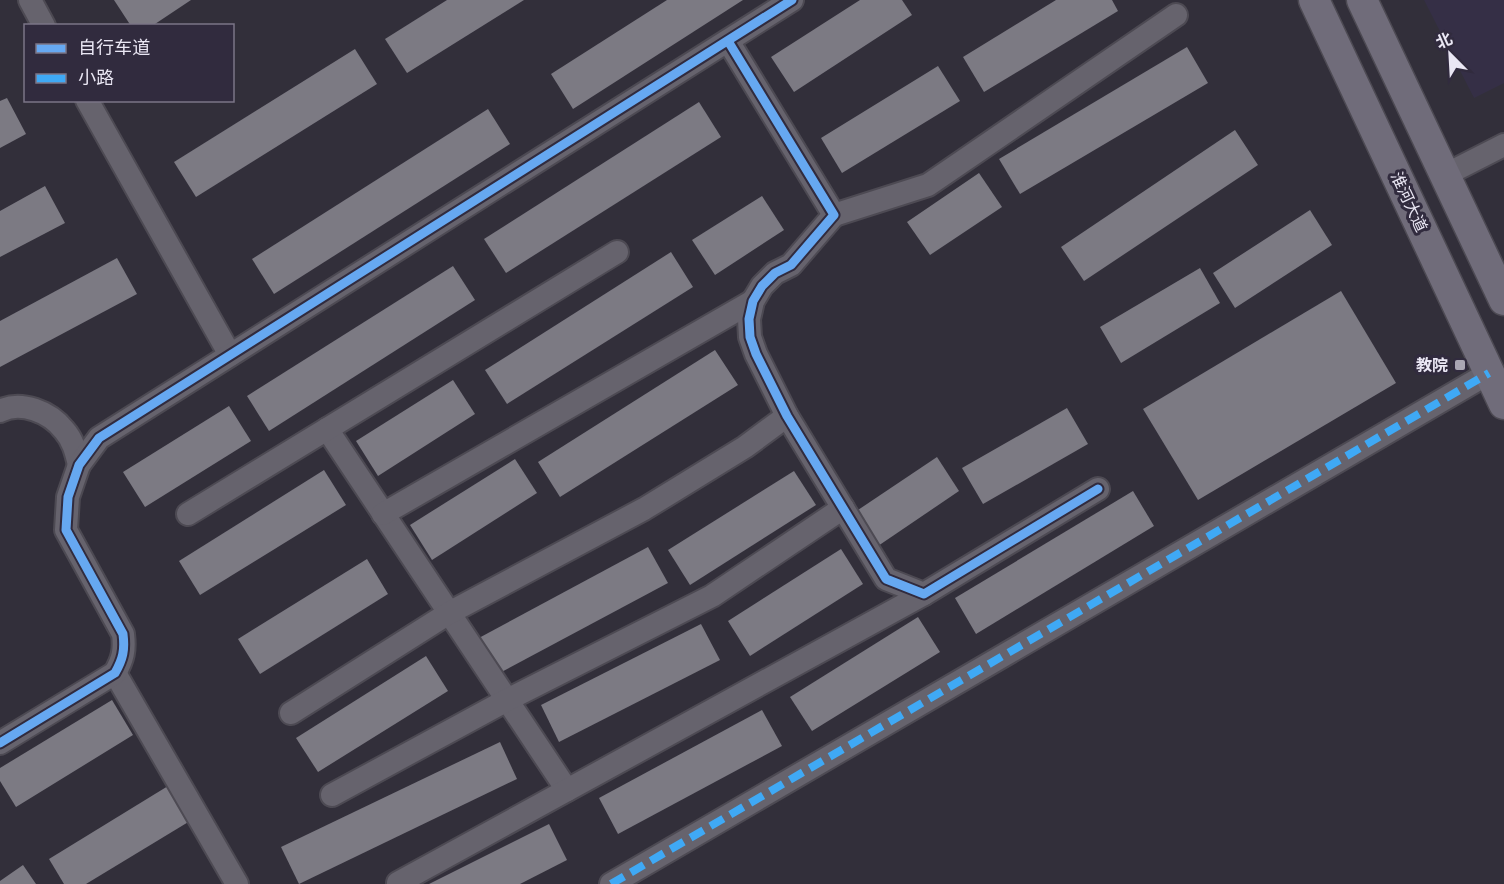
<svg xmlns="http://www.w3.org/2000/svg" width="1504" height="884" viewBox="0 0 1504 884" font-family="'Fira Sans Condensed','Noto Sans SC',sans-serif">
	<rect width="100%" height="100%" fill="#322f3a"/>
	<path fill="#352f46" d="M1424,0H1504V83L1474,98Z"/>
	<g fill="#7c7a83">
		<path d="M114,0H191L152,26H131Z"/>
		<path d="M447,0H524L407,73L385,39Z"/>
		<path d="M667,0H743L573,109L551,74Z"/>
		<path d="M860,0H902L912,15L794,92L771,57Z"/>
		<path d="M1056,0H1112L1118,11L984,92L963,57Z"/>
		<path d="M1187,47L1208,83L1020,194L999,159Z"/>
		<path d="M355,49L377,84L196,197L174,162Z"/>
		<path d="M938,66L960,101L842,173L821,138Z"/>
		<path d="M7,98L26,134L0,148V101Z"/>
		<path d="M699,102L721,137L506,273L484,239Z"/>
		<path d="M488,109L510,144L274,294L252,259Z"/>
		<path d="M1235,130L1258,165L1084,281L1061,247Z"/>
		<path d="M979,173L1002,207L930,255L907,222Z"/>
		<path d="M45,186L65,223L0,257V211Z"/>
		<path d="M762,196L784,230L715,275L692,240Z"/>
		<path d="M1310,210L1332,245L1235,308L1213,273Z"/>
		<path d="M671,252L693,287L507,404L485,370Z"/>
		<path d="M117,258L137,294L0,367V321Z"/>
		<path d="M453,266L475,300L269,431L247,396Z"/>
		<path d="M1200,268L1220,303L1121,363L1100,327Z"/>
		<path d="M1341,291L1396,383L1198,500L1143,409Z"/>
		<path d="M715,350L738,385L560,497L538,462Z"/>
		<path d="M453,380L475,414L378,476L356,441Z"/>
		<path d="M229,406L251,441L145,507L123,472Z"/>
		<path d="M1067,408L1088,444L983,504L962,468Z"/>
		<path d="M937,457L959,491L878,546L855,512Z"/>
		<path d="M515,459L537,493L432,560L410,525Z"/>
		<path d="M324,470L346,505L200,595L179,561Z"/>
		<path d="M794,471L816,505L690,585L668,550Z"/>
		<path d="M1133,491L1154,526L976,634L955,598Z"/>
		<path d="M648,547L668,583L496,675L477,639Z"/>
		<path d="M841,549L863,584L750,656L728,621Z"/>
		<path d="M367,559L388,594L260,674L238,639Z"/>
		<path d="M918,617L940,652L812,731L790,697Z"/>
		<path d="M701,624L720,660L559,742L541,705Z"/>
		<path d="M426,656L448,691L318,772L296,738Z"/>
		<path d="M112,700L133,735L16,807L0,781V768Z"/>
		<path d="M762,710L782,746L618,834L599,798Z"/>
		<path d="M500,742L517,779L299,884L281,847Z"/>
		<path d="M168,786L190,821L86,884H64L49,859Z"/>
		<path d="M549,824L567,860L520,884H429Z"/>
		<path d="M23,865L36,884H0V881Z"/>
	</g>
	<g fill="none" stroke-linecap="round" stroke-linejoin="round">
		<g stroke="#4d4a53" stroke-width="26">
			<g id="minor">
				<path d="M30,0L44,26"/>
				<path d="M728,41L834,215L791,265L775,273L762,286L753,301L749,319L750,337L756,354L787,416L886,579L924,594L1098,489"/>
				<path d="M87,100L230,355"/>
				<path d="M1445,175L1504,145"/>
				<path d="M834,215L928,185L1176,15"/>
				<path d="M0,411C21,400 50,412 64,430C73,440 76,452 79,465"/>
				<path d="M327,429L567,790"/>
				<path d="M188,514L617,252"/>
				<path d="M383,514L753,301"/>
				<path d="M115,673L237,884"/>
				<path d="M291,713L449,613L644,509L745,447L787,416"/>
				<path d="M0,743L115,673C123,659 125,650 123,634L66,530L68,497L79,465L99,438L792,0"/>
				<path d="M332,795L507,700L712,596L843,508"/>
				<path d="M398,883L924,594"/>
				<path d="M611,884L1489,373"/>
			</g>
		</g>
		<g stroke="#4d4a53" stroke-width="33">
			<g id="major">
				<path d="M1314,0L1504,404"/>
				<path d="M1362,0L1504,300"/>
			</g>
		</g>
		<use href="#minor" stroke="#66636d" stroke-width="22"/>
		<use href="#major" stroke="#706c7a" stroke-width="30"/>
		<path stroke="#3fa9f5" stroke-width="8" stroke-dasharray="15 8" stroke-linecap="butt" d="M611,884L1489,373"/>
		<g stroke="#312b3e" stroke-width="13">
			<g id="cycleway">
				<path d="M728,41L834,215L791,265L775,273L762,286L753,301L749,319L750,337L756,354L787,416L886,579L924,594L1098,489"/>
				<path d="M0,743L115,673C123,659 125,650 123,634L66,530L68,497L79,465L99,438L792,0"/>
			</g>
		</g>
		<use href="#cycleway" stroke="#66a8f1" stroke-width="9"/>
	</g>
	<rect fill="#aaa7b3" stroke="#312b3e" stroke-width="2" x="1454" y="359" width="12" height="12" rx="3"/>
	<g text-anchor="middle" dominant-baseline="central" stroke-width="6" stroke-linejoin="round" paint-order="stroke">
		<g font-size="16" fill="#eae7f4" stroke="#312b3e">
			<text transform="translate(1409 202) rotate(65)">淮河大道</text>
		</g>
		<g font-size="16" font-weight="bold" fill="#eae7f4" stroke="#312b3e" text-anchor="end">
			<text x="1448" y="365">教院</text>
		</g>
	</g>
	<rect x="24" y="24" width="210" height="78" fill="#312b3e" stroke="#7b7687" stroke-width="1.5"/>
	<rect x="36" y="44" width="30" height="9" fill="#66a8f1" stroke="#7b7687" stroke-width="1.5"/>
	<text x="78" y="54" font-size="18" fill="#eae7f4">自行车道</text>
	<rect x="36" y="74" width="30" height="9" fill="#3fa9f5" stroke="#7b7687" stroke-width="1.5"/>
	<text x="78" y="84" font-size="18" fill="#eae7f4">小路</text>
	<g transform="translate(1450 54) rotate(336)" stroke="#312b3e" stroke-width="4.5" paint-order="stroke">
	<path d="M0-4.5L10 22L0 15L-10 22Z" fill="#eae7f4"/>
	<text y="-9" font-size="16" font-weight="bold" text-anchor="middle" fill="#eae7f4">北</text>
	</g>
</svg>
